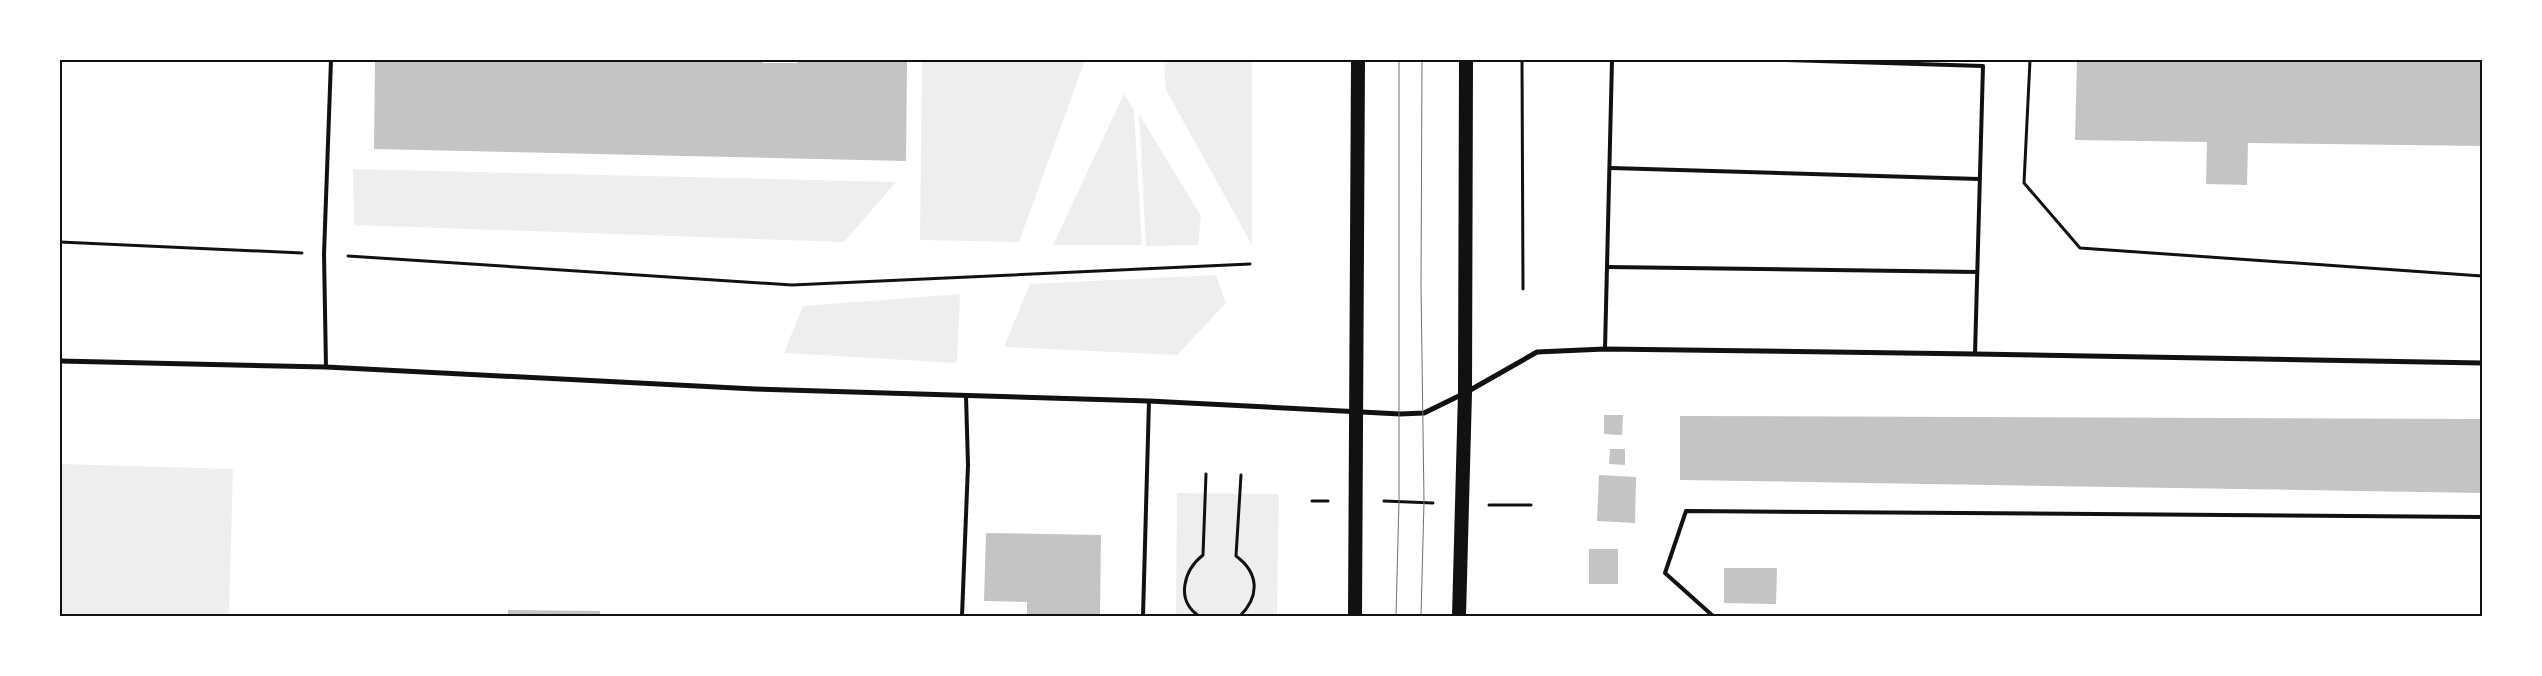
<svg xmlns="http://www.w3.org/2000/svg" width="2542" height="676" viewBox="0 0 2542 676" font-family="Rubik,sans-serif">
	<rect width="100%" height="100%" fill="#fff"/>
	<g fill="#eee">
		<path d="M922,60H1085L1019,242L920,240Z"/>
		<path d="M1176,60H1252V245L1166,90L1164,63Z"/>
		<path d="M1124,94L1134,110L1142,245H1053Z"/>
		<path d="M1139,114L1201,216L1198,245L1146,246Z"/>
		<path d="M353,169L896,182L844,242L354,225Z"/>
		<path d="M1216,275L1226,303L1177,355L1004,347L1030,284Z"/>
		<path d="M960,294L957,363L784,353L803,306Z"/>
		<path d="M61,464L233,469L229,616H60Z"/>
		<path d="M1177,493L1279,494L1277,616H1176Z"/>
	</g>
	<g fill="#c4c4c4">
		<path d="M375,60H763V63H797V60H907L906,161L374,149Z"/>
		<path d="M2077,60H2482V146L2248,143L2247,185L2206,184L2207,142L2075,140Z"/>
		<path d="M1604,415H1623L1622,435L1604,434Z"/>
		<path d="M1680,416L2482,419V493L1680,480Z"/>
		<path d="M1610,449H1625V465L1609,464Z"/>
		<path d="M1599,475L1636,477L1635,523L1597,521Z"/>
		<path d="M986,533L1101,535L1100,616H1027V602L984,601Z"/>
		<rect x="1589" y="549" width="29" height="35"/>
		<path d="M1724,568H1777L1776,604L1724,603Z"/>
		<path d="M508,610L600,611V616H508Z"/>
	</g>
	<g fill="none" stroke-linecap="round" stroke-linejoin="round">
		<g stroke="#111" stroke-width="3">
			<path d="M1522,60L1523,289"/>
			<path d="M2030,60L2024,183L2080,248L2482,276"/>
			<path d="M60,242L302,253"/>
			<path d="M348,256L792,285L1250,264"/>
			<path d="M1312,501H1328"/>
			<path d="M1384,501L1433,503"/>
			<path d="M1489,505H1531"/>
			<path d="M1199,616C1175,600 1184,570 1203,555L1206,474"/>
			<path d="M1240,616C1260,596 1259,573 1236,556L1241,475"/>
		</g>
		<g stroke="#111" stroke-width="4">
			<path d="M1786,60L1983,66L1975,354"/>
			<path d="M1611,168L1979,179"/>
			<path d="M1607,267L1977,272"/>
			<path d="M1605,349L1612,60"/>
			<path d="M326,367L324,254L331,60"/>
			<path d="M962,616L968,465L966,396"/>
			<path d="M1143,616L1149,401"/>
			<path d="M1713,616L1665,573L1686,511L2482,517"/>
		</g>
		<path stroke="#111" stroke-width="5" d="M60,361L326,367L755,389L1149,401L1400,414L1424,413L1465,393L1537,352L1605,349L1975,354L2482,363"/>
		<g stroke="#111" stroke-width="14">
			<path d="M1355,616L1358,60"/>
			<path d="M1459,616L1465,393L1466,60"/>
		</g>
		<g stroke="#707070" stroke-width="1">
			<path d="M1396,616L1399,501V60"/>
			<path d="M1421,616L1424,502L1421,286L1422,60"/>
		</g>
	</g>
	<rect width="2542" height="676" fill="none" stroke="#ffffff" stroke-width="122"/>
	<rect x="61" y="61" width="2420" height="554" fill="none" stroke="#111" stroke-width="2"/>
</svg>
